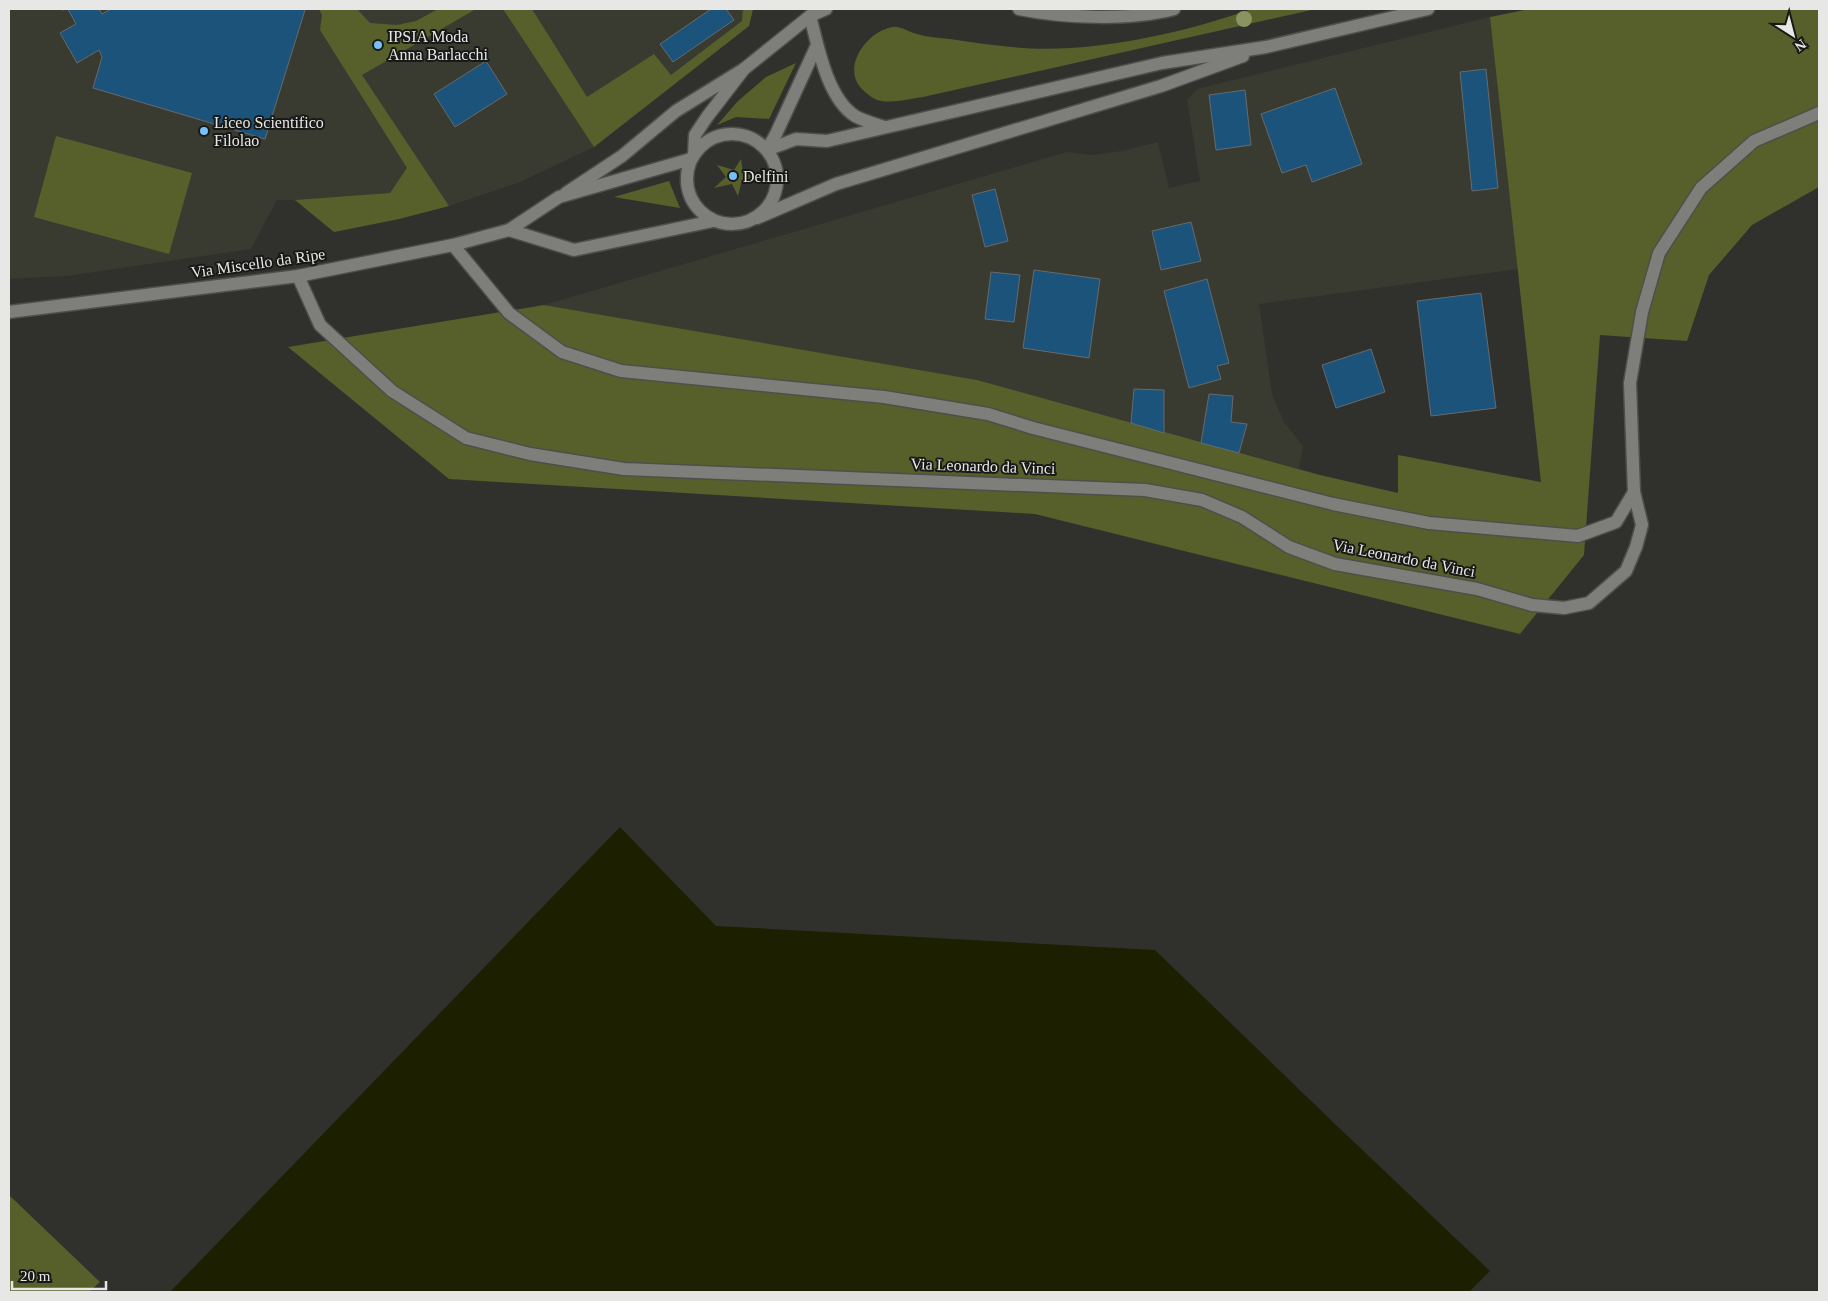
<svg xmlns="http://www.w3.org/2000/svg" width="1828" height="1301" viewBox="0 0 1828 1301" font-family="Georgia,serif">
	<rect width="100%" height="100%" fill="#30312d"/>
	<g fill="#393b31">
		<path d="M9,9H753L749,26L594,147L520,182L449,206L399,219L334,232L295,200H277L251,249L67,276L9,279Z"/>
		<path d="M1490,17L1518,269L1259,304L1272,394L1284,422L1303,446L1299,469L977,380L544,305L1067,152L1092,155L1122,151L1158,142L1169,188L1200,181L1187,100L1197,89Z"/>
	</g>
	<g fill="#57602b">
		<path d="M319,9H357L370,23L397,25L416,21L438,9H476L362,75L449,206L399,219L334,232L295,200L390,193L407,168L320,30L322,15Z"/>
		<path d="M503,9H532L587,97L654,54L671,75L742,21L743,9H753L749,26L594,147Z"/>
		<path d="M1252,9H1316L923,97C909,99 891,104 877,100C872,98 866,93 862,89C841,68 866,32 892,27C899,25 909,32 917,34C927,37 939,38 950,39C970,42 990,45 1011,47C1087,55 1180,34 1252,9Z"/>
		<path d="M1530,9H1819V187L1752,225L1709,275L1687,341L1600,335L1584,555L1520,634L1035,514L449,479L288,347L544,305L977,380L1320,475L1398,493V455L1541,482L1490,17Z"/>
		<path d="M796,63L769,119L736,117L717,125L738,101L766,77Z"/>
		<path d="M56,136L192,173L169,254L34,217Z"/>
		<path d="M741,159L743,173L760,177L742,180L738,196L732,184L714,188L726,177L717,165L734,170Z"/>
		<path d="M669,181L680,208L614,197Z"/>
		<path d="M9,1195L100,1282L89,1292H9Z"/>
	</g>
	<path fill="#1c2001" d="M620,827L716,926L1155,950L1336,1125L1490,1271L1469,1292H170Z"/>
	<g fill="#1c537a" stroke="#666a6d">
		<path d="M68,9H99L102,14L111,9H305V10L265,139L93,88L102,57L99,50L77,63L60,33L76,24Z"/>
		<path d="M711,9H726L734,20L673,62L660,44Z"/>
		<path d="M486,61L507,94L455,127L434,94Z"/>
		<path d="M1486,69L1498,188L1472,191L1460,72Z"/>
		<path d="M1335,88L1362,164L1312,182L1306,165L1282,173L1261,114Z"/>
		<path d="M1245,90L1251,145L1216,150L1209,95Z"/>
		<path d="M995,189L1008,241L985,247L972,195Z"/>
		<path d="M1191,222L1201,261L1161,270L1152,231Z"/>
		<path d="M1034,270L1100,279L1089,358L1023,348Z"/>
		<path d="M991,272L1020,275L1014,322L985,319Z"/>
		<path d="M1207,279L1229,363L1217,366L1221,379L1189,388L1164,291Z"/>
		<path d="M1481,293L1496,408L1431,416L1417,301Z"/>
		<path d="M1371,349L1385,392L1336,408L1322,365Z"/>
		<path d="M1134,389L1164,390V433L1131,423Z"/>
		<path d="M1209,394L1233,396L1231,422L1247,424L1239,453L1201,443Z"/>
	</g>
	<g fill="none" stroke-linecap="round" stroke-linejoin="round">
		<g stroke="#4e4f4b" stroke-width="15">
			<g id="street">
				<path d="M1019,9C1064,18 1129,21 1174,9"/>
				<path d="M810,16C818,46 827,98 855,116C864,121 875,124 884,127"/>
				<path d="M767,150L776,134L817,45"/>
				<path d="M694,155L695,135L707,117L744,69L810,16L826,9"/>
				<path d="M566,193L622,156L676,111L744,69"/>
				<path d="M453,245L509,313L562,352L621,371L884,397L988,414L1033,428L1333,504L1429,523L1578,536L1616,522L1634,492"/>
				<path d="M298,276L320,325L392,391L466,438L530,454L624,469L1145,490L1202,500L1242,517L1289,547L1335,564L1477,589L1532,605L1564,608L1589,603L1626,571L1636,547L1642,525L1634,492L1630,383L1642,312L1659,253L1701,188L1754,141L1819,113"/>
			</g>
		</g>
		<g stroke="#4e4f4b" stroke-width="15">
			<g id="secondary">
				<circle cx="732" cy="179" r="45"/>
				<path d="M767,150L796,139L827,141L1162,63L1266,47L1428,9"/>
				<path d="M757,218L836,184L1161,86L1243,56"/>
				<path d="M509,230L574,250L713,221"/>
				<path d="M9,312L298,276L453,245L509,230L559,197L691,159"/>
			</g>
		</g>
		<path stroke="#888885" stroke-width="3" stroke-dasharray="1 4" stroke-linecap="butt" d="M63,9L65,10L68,9"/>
		<use href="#street" stroke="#7e7f7b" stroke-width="12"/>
		<use href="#secondary" stroke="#7e7f7b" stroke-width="12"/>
	</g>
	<circle fill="#8a9460" cx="1244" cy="19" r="8"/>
	<g fill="#78bff7" stroke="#181917" stroke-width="2">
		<circle cx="378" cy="45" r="5"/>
		<circle cx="204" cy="131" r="5"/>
		<circle cx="733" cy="176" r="5"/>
	</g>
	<g text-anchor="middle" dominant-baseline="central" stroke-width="4" stroke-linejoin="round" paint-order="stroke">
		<g font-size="16" fill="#e7e7e5" stroke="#181917" text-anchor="start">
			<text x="388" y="36">IPSIA Moda<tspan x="388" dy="18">Anna Barlacchi</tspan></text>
			<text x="214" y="122">Liceo Scientifico<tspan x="214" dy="18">Filolao</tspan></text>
			<text x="743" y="176">Delfini</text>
		</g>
		<g font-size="16" fill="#e7e7e5" stroke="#181917">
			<text transform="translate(258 263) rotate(-8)">Via Miscello da Ripe</text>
			<text transform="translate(983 466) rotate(2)">Via Leonardo da Vinci</text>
			<text transform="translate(1404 558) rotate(11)">Via Leonardo da Vinci</text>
		</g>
	</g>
	<rect width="1828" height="1301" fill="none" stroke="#e7e7e5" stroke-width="20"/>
	<g transform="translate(1793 35) rotate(144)" stroke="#181917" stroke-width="4" paint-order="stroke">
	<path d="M0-4L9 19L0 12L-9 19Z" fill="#e7e7e5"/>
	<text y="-8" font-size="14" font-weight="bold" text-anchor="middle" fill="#e7e7e5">N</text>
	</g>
	<path d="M12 1281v8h94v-8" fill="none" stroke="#e7e7e5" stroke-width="2.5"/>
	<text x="20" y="1281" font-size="15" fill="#e7e7e5" stroke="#181917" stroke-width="4" paint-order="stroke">20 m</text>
</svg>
